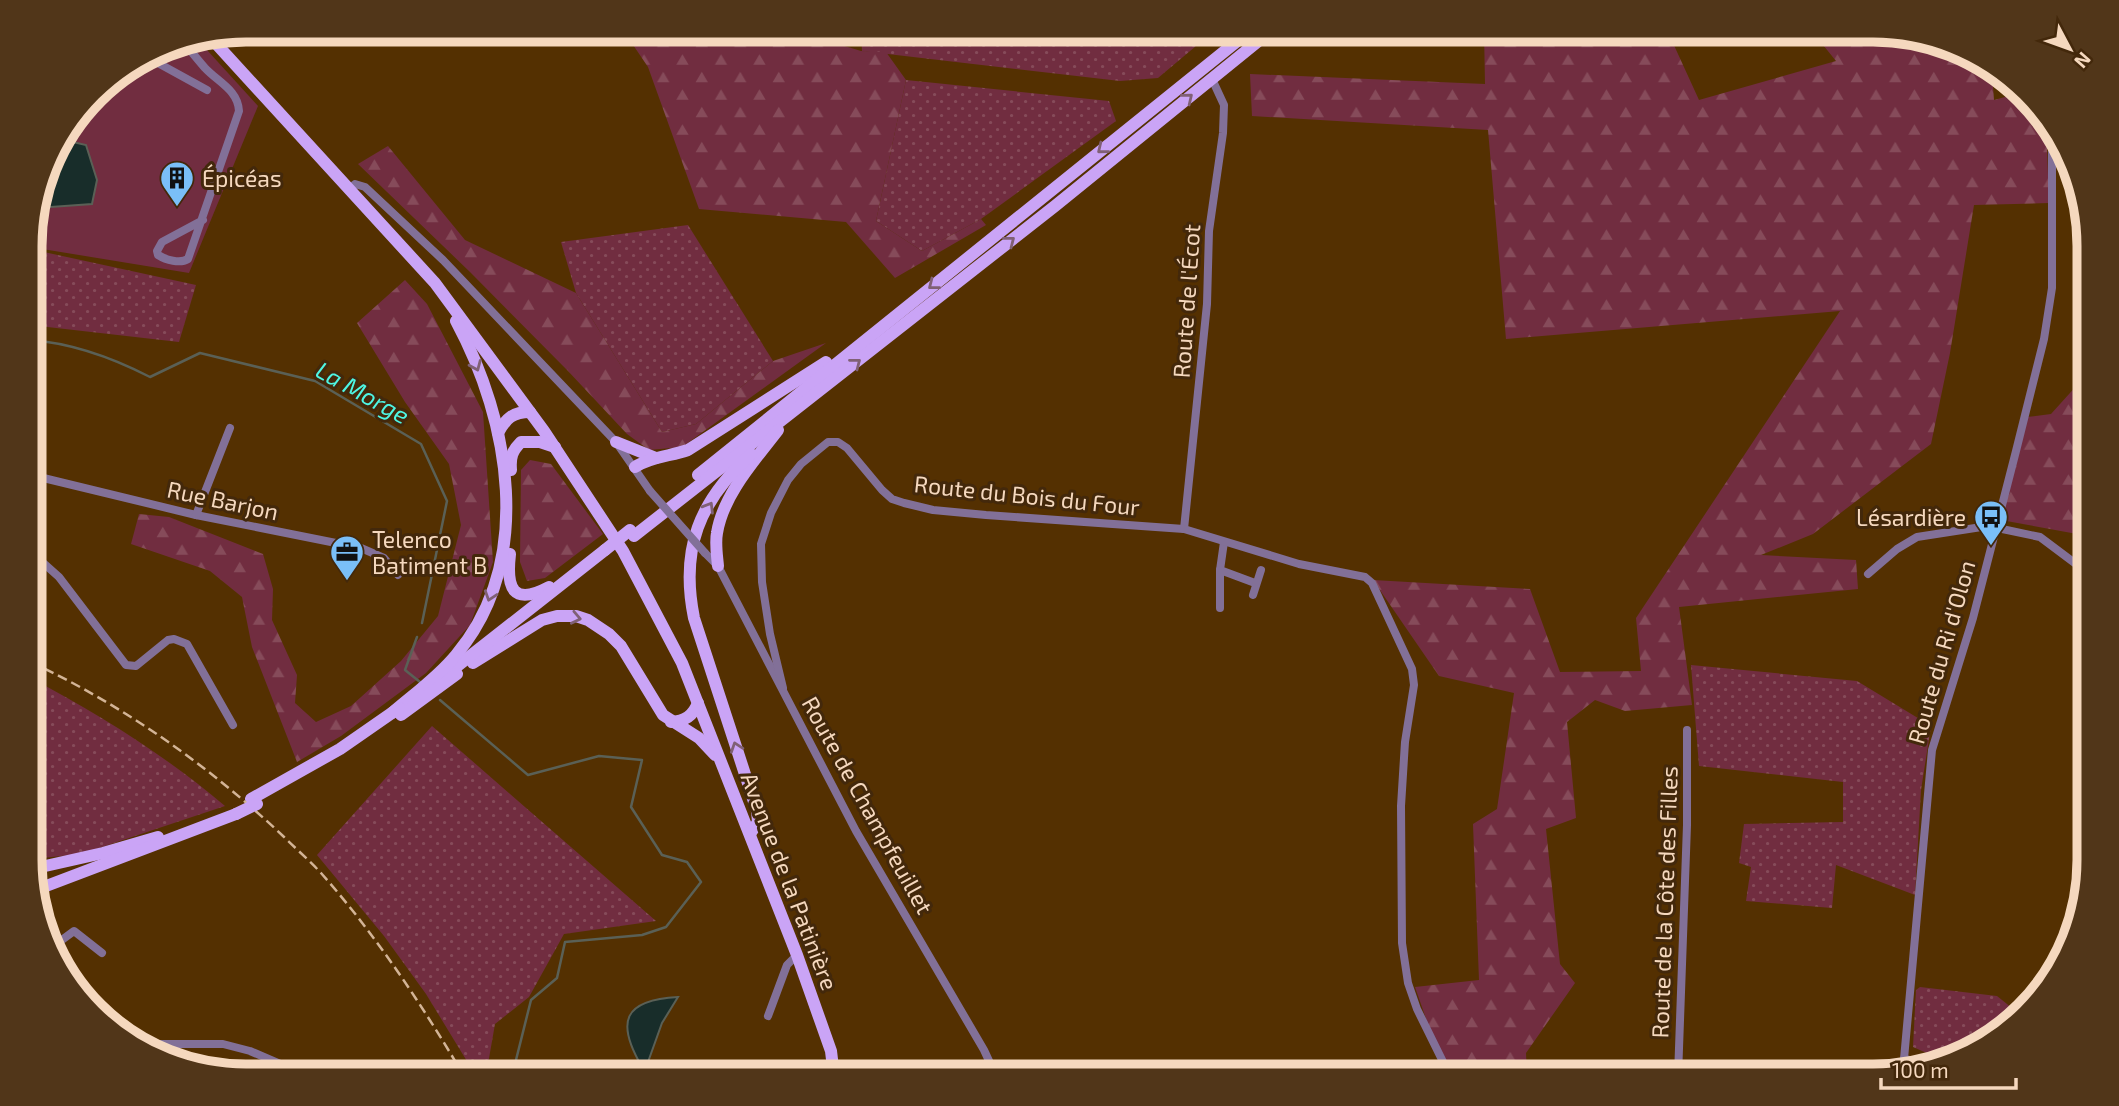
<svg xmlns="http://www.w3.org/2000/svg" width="2119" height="1106" viewBox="0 0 2119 1106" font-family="'Exo 2',sans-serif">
	<defs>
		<pattern id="grass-dots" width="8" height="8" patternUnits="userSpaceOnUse" patternTransform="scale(1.75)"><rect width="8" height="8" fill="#712d40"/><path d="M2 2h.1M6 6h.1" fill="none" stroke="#864b5a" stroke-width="1.8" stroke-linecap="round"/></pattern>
		<pattern id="forest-firs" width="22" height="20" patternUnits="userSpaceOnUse" patternTransform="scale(1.75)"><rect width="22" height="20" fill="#712d40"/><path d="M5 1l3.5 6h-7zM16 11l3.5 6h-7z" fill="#864b5a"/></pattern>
	</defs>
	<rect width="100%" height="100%" fill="#543001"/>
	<g fill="url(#grass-dots)">
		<path d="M861,30H1215L1158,78L1120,81L862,51Z"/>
		<path d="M906,80L1109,101L1116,121L981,219L922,251L876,221Z"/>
		<path d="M688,225L773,361L696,424L662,432L576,293L561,242Z"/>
		<path d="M30,249L196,285L179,342L30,325Z"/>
		<path d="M1691,665L1857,681L1931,726L1921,790L1915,895L1836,865L1832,908L1746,901L1751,867L1739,863L1744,824L1843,822V782L1699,766Z"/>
		<path d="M31,678C100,715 165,755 225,806L81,854L32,859L31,774L45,761L31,750Z"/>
		<path d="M432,726L656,921L564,934L529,997L495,1024L488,1064L479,1076H476L426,994L384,936L317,855Z"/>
		<path d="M2058,941L2070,942L2067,956L2046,979Z"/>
		<path d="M1920,987L1997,996L2017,1012L1993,1040L1938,1058L1913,1047L1916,990Z"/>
	</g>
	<g fill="url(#forest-firs)">
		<path d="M623,30H792L861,51L886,52L906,80L876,221L922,251L981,219L986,225L895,278L846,222L699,209L648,67Z"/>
		<path d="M1484,30H1667L1699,100L1836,61L1811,30H1873L1969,52L1992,73L1994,100L2016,94L2046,120L2049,203L1974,205L1950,353L1931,444L1813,534L1761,555L1856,560L1858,589L1679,607L1692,705L1625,711L1595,700L1567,722L1576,818L1546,829L1560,964L1575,983L1526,1053L1527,1076H1446L1415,987L1479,980L1473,824L1497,809L1514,693L1439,676L1373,580L1530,589L1560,672L1641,671L1636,618L1840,311L1506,339L1488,130L1252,116L1250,74L1485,84Z"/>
		<path d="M388,146L465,240L576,293L662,432L696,424L773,361L826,343L682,447L649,450L627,434L568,371L470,272L358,164Z"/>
		<path d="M405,280L427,304L483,412L493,562L470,625L426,673L341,736L297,762L252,647L242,597L210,571L131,544L139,514L169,517L263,554L273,589L272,620L297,675L295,703L316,722L351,706L401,661L438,616L461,525L449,464L405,402L357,323Z"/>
		<path d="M2088,373V536L2001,520L2027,417L2051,414Z"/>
		<path d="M530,460L551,464L603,534L545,578L527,581L520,562L521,470Z"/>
	</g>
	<path fill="#712d40" d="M197,39L258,106L189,273L30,247V232L52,151L103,84L164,46Z"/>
	<g fill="#182d2a" stroke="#5a6056" stroke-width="2">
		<path d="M64,140L86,145L97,180L92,204L37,208L43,184L50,178L51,167L48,166L52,151L59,141Z"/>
		<path d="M678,997L662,1023L648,1062L642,1067C615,1021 624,1000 678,997Z"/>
	</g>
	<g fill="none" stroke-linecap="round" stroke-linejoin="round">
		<g stroke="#5a6056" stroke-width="2.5">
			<path d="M30,340C72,343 113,358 150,377L200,353L315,381L421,444L447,501L422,623"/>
			<path d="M417,637L405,670L420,682"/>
			<path d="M440,700L528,775L599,756L642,760L631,807L662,855L687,862L701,882L666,927L642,935L565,942L557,978L531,1000L512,1076"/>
		</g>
		<g stroke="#827098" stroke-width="8">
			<path d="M183,42C191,51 198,60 205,68C218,82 238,90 239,111L188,259C180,264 166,260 158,255L157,251L162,242L203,220"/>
			<path d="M147,57L207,90"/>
			<path d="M350,188L355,184L365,187L443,260L616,442L650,491"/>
			<path d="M31,475L196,515L361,548L384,558L398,575"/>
			<path d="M196,515L230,428"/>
			<path d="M1184,529L1207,304L1209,231L1223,133L1224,105L1212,79"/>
			<path d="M1224,542L1220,570L1255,583"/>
			<path d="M31,552L59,577L126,665L136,666L168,640L174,639L187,644L233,725"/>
			<path d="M705,553L718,566L856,831L984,1050L996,1076"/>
			<path d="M1868,574L1897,549L1917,537L1988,526L2040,537L2088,573"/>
			<path d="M1253,595L1261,570"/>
			<path d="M1220,608V570"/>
			<path d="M783,688L770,634L762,582L761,544L771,513L788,480L801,464L828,442H838L847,448L882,490L892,499L904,503L933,510L986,515L1184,529L1299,564L1365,577L1372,583L1412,669L1414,685L1405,742L1401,806L1402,943L1408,983L1417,1009L1450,1076"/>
			<path d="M55,945L74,931L102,953"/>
			<path d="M768,1016L787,965L797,955"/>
			<path d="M138,1044H223L250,1051L308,1076"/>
			<path d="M1904,1059L1925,1063"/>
			<path d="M277,1064L290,1076"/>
			<path d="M1906,1069L1904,1059L1932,750L1973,618L2016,451L2044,339L2052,288V126"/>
			<path d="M1678,1076L1687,825V730"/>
		</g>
		<g stroke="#caa4f6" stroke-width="12">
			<path d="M210,37L435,283L544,431L623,551L682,663L797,955L831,1051L834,1076"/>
			<path d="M498,433C506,418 513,412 530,412"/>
			<path d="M616,442L656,458"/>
			<path d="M635,467C650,457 671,456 688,450L826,362"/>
			<path d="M511,470C510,457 512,451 521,442H540L555,447"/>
			<path d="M698,475L1251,30"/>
			<path d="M634,536L1055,206L1272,30"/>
			<path d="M510,554C506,589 513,606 549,587"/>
			<path d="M718,566C717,555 715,543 717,533C723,495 755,460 778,430"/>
			<path d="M473,663L542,620L557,616H576L588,620L609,634L621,646L663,715L699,738L715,755"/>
			<path d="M446,675L605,550"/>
			<path d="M392,713C414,694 438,677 456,655C535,561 510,421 456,321"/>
			<path d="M401,715L457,674"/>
			<path d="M671,722C685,721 693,716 698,703"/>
			<path d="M251,799L340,749L399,708"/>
			<path d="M750,834L758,822L757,811L694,618C680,549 699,501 751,454"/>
			<path d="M32,869L103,853L158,837"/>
			<path d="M33,891L236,814"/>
		</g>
		<path stroke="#d3b496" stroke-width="2.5" stroke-dasharray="10 5" stroke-linecap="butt" d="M31,662C124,706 208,765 283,836C295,848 309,860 321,873C376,935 422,1005 464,1076"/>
		<path stroke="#827098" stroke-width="8" d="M650,491L705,553"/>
		<g stroke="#caa4f6" stroke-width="12">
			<path d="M605,550L630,530"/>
			<path d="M236,814L257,804"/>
		</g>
	</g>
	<defs><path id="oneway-chevron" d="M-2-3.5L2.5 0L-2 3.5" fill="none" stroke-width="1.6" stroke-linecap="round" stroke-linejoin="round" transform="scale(1.75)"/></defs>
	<g stroke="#806075">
		<use href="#oneway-chevron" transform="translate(1188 98) rotate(-39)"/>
		<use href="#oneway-chevron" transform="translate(1102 149) rotate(141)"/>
		<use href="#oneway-chevron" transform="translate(1010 241) rotate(-38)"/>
		<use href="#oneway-chevron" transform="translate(933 285) rotate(142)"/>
		<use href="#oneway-chevron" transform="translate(856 363) rotate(-38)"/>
		<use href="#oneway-chevron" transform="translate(476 366) rotate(67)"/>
		<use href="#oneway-chevron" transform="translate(709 507) rotate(-59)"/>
		<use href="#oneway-chevron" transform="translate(490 596) rotate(108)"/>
		<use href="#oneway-chevron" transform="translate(576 618) rotate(12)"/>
		<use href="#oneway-chevron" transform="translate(736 747) rotate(-109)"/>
	</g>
	<defs>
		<g id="building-pin" transform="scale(1.75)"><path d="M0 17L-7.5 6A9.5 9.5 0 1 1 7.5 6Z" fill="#7abff8" stroke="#43280b"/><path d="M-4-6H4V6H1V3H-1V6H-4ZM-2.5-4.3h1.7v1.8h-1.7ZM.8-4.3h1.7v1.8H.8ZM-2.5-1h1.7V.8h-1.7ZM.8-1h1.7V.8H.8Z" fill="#111"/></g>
		<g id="bus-pin" transform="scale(1.75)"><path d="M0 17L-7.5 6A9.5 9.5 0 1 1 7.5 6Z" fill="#7abff8" stroke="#43280b"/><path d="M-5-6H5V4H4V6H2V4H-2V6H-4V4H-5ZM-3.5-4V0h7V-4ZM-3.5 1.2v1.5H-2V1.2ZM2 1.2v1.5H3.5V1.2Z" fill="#111"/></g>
		<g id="office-pin" transform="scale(1.75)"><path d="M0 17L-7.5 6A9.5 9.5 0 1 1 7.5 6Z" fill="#7abff8" stroke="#43280b"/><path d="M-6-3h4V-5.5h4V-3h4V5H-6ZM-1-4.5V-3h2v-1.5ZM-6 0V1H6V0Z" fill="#111"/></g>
	</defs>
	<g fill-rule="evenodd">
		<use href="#building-pin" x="177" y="178"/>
		<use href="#bus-pin" x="1991" y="517"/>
		<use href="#office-pin" x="347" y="552"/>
	</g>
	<g text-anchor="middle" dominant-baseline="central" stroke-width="6" stroke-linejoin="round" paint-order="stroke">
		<g font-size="23" fill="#f5d8be" stroke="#43280b" text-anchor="start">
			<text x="202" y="178">Épicéas</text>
			<text x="1966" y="517" text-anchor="end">Lésardière</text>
			<text x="372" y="539">Telenco<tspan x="372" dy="26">Batiment B</tspan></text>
		</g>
		<g font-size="23" fill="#f5d8be" stroke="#43280b">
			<text transform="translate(1186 301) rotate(-86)">Route de l'Écot</text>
			<text transform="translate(1027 495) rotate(6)">Route du Bois du Four</text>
			<text transform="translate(223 500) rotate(12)">Rue Barjon</text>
			<text transform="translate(1941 652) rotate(-74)">Route du Ri d'Olon</text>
			<text transform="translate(868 805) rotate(61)">Route de Champfeuillet</text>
			<text transform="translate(790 881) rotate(69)">Avenue de la Patinière</text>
			<text transform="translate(1664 902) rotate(-88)">Route de la Côte des Filles</text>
		</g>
		<g font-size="24" font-style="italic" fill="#4ef6e4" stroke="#43280b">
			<text transform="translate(363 392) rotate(29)">La Morge</text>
		</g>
	</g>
	<path d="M0 0H2119V1106H0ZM246 42H1873A204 204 0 0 1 2077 246V860A204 204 0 0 1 1873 1064H246A204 204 0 0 1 42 860V246A204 204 0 0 1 246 42Z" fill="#513619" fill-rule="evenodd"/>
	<path fill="none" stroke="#f5d8be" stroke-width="9" d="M246 42H1873A204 204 0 0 1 2077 246V860A204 204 0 0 1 1873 1064H246A204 204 0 0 1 42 860V246A204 204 0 0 1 246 42Z"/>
	<g transform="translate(2070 49) rotate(131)" stroke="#43280b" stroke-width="5" paint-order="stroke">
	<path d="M0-5L12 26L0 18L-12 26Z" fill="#f5d8be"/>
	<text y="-10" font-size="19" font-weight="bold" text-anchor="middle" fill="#f5d8be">N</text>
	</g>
	<path d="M1881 1078v10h135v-10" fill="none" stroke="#f5d8be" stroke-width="3.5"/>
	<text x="1892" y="1078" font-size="21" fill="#f5d8be" stroke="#43280b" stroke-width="5" paint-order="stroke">100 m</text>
</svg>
